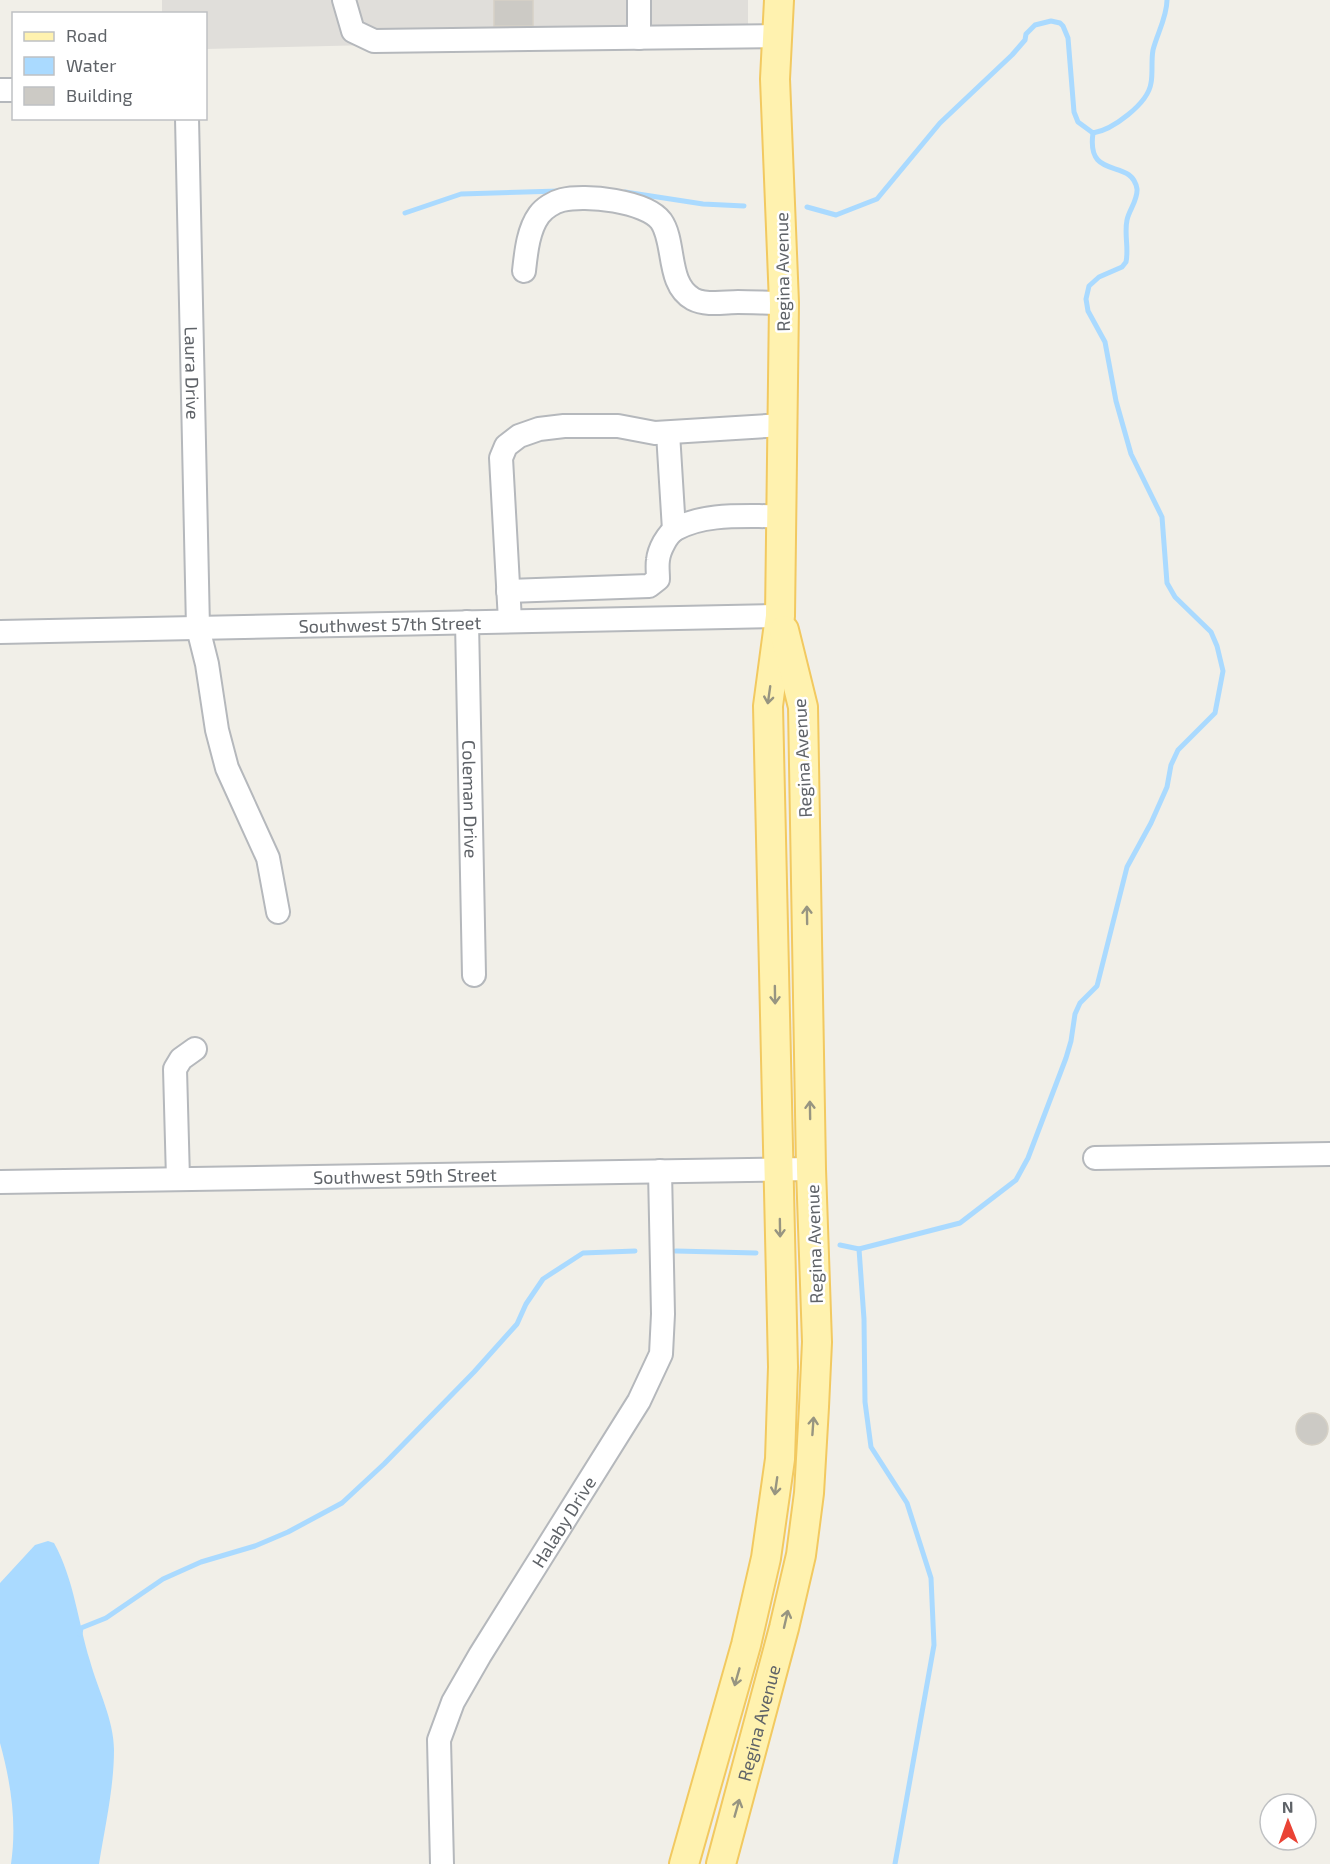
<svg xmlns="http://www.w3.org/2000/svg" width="1330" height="1864" viewBox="0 0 1330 1864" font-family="'Exo 2',sans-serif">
	<rect width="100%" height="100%" fill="#f1efe8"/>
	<path fill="#e0deda" d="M162,0H748V36L206,49V14L162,13Z"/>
	<path fill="#aadaff" d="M48,1541L54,1543C74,1579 78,1622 90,1661C98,1690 114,1720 114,1750C114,1787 105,1827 99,1864H11C17,1823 11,1783 0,1743V1583L35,1545Z"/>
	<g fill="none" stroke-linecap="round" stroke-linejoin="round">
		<g stroke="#aadaff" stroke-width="5">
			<path d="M625,192L703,204L744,206"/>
			<path d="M807,207L836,215L877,199L940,123L1012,55L1025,40L1026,34L1035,25L1051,21L1060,23L1063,26L1068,38L1074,112L1078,122L1093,133C1112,130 1148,104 1151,83C1153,73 1151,61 1153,50C1157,34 1167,17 1167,0"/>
			<path d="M405,213L461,194L559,191"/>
			<path d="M840,1245L859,1249"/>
			<path d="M676,1251L756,1253"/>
			<path d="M80,1634L81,1628L106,1618L163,1579L201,1562L255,1546L288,1532L342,1503L384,1464L474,1372L517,1324L526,1304L543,1279L583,1253L635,1251"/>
			<path d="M895,1864L934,1645L931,1578L907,1503L871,1447L865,1402L864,1319L859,1249L960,1223L1016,1180L1028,1158L1066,1058L1071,1041L1075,1014L1080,1003L1097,986L1127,867L1151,823L1167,787L1171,765L1178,750L1215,713L1223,671L1217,646L1211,632L1175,597L1167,583L1162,517L1131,454L1116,401L1105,342L1088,311L1086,299L1089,286L1099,277L1122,267L1126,262C1129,248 1124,234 1127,220C1129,210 1138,200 1137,189C1132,157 1086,182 1093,133"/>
		</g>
	</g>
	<g fill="#cccac5" stroke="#d6d1c6" stroke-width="1.5">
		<rect x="494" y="0" width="39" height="26"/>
		<circle cx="1312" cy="1429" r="16"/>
	</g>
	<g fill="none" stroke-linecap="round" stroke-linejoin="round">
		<g stroke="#b5b8bc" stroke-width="26">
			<g id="minor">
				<path d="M344,0L353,31L374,41L776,36"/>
				<path d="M639,0V38"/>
				<path d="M0,90H14"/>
				<path id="s1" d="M187,118L198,628L207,664L217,730L227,768L268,858L278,912"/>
				<path d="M524,271C526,253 528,230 539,215C544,208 554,202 562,200C585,194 646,201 661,221C676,242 666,284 693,299C706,306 725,302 738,302C753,302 769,303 784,303"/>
				<path d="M668,433L674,530"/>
				<path d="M508,591L649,586L658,579C658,573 657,566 658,560C659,550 667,534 676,529C706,512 748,517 781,516"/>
				<path d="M510,621L501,458L506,446L519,436L539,429L564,426H618L655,433L783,425"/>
				<path id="s2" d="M467,622L474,975"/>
				<path id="s3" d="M0,632L780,616"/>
				<path d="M1095,1158L1330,1154"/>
				<path d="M178,1179L175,1069L181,1059L195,1049"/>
				<path id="s4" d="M0,1182L811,1169"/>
				<path id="s5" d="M442,1864L439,1740L453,1702L480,1655L639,1401L661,1354L663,1314L660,1171"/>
			</g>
		</g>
		<g stroke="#f2c960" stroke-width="32">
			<g id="major">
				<path d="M684,1864L746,1645L766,1558L780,1459L783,1367L768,706L780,616L784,303L775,79L779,0"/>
				<path id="s6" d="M721,1864L784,1628L801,1555L809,1493L814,1407L817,1342L811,1169L803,707L784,630"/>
			</g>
		</g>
		<use href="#minor" stroke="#fff" stroke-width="22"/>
		<use href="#major" stroke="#fff2af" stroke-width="28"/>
	</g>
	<defs><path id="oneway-shaft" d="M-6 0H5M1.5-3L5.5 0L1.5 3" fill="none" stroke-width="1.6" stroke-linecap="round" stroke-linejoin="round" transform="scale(1.5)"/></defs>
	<g stroke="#979581">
		<use href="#oneway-shaft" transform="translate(769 695) rotate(98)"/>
		<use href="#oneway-shaft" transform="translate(807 915) rotate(-91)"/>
		<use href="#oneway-shaft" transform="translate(775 995) rotate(89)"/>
		<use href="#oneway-shaft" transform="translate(810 1110) rotate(-91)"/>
		<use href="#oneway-shaft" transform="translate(780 1228) rotate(89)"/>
		<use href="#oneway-shaft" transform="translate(813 1426) rotate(-86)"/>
		<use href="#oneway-shaft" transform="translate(776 1486) rotate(98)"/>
		<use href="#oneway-shaft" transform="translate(786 1619) rotate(-77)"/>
		<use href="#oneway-shaft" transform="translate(737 1677) rotate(106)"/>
		<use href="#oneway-shaft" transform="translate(737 1808) rotate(-74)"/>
	</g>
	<g text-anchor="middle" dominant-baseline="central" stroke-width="5" stroke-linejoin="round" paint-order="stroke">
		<g font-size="18" fill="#5f6368" stroke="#fff">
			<text transform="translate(782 272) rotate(-91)">Regina Avenue</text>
			<text stroke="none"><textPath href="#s1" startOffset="255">Laura Drive</textPath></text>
			<text stroke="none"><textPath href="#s3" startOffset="390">Southwest 57th Street</textPath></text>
			<text transform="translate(802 758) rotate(-93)">Regina Avenue</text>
			<text stroke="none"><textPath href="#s2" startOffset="177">Coleman Drive</textPath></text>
			<text stroke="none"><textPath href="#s4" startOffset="405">Southwest 59th Street</textPath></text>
			<text transform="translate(814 1244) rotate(-92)">Regina Avenue</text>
			<text stroke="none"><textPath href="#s5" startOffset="376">Halaby Drive</textPath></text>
			<text stroke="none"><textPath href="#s6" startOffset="146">Regina Avenue</textPath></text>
		</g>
	</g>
	<rect x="12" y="12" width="195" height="108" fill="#ffffff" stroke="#bfc1c3" stroke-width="1.5"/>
	<rect x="24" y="32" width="30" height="9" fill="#fff2af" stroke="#bfc1c3" stroke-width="1.5"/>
	<text x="66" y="42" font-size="18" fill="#5f6368">Road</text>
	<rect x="24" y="57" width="30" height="18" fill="#aadaff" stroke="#bfc1c3" stroke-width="1.5"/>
	<text x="66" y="72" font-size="18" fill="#5f6368">Water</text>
	<rect x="24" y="87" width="30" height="18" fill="#cccac5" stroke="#bfc1c3" stroke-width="1.5"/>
	<text x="66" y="102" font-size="18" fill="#5f6368">Building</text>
	<g transform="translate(1288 1822) rotate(359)"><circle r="28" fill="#ffffff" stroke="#bfc1c3" stroke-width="1.5"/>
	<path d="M0-4.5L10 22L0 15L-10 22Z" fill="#ea4335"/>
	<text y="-9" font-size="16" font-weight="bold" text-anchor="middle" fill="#5f6368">N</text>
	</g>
</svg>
